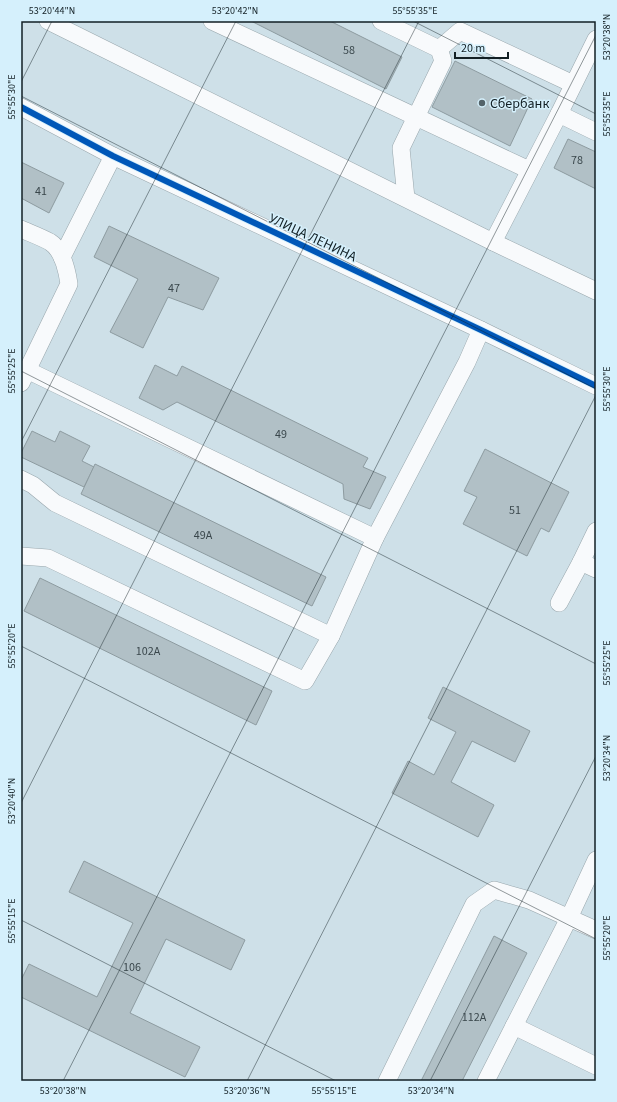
<svg xmlns="http://www.w3.org/2000/svg" width="617" height="1102" font-family="'Source Sans 3',sans-serif">
<style>
.building{fill:#b1c0c6;stroke:#8d9ba0}
.lines{fill:none;stroke-linecap:round;stroke-linejoin:round}
.minor-casing{stroke:#98a6ac;stroke-width:18}
.minor{stroke:#f8fafc;stroke-width:17}
.cycleway-casing{stroke:#d5f0fc;stroke-width:8}
.cycleway{stroke:#0057b8;stroke-width:6}
.ticks{fill:none;stroke:#121f24;stroke-width:1;stroke-opacity:0.45}
.poi-dot{fill:#546369;stroke:#d5f0fc;stroke-width:1.5}
.labels{text-anchor:middle;stroke-width:3;stroke-linejoin:round;paint-order:stroke}
.number-label{font-size:12px;fill:#3a474c}
.poi-label{font-size:14px;fill:#121f24;stroke:#d5f0fc;text-anchor:start}
.street-label{font-size:14px;fill:#121f24;stroke:#d5f0fc}
.neatline{fill:none;stroke:#121f24;stroke-width:1.5}
.ticks-label{font-size:10px;text-anchor:middle;fill:#121f24}
</style>
<rect width="100%" height="100%" fill="#cee0e8"/>
<g class="building">
<path d="M251 21H330L402 57 386 89Z"/>
<path d="M455 61 532 99 510 146 432 107Z"/>
<path d="M568 139 596 152V189L554 168Z"/>
<path d="M21 162 64 183 49 213 21 198Z"/>
<path d="M109 226 219 278 203 310 168 297 143 348 110 332 138 279 94 257Z"/>
<path d="M155 365 177 376 182 366 368 458 363 467 386 477 370 509 344 499 343 484 177 402 163 410 139 398Z"/>
<path d="M32 431 55 442 60 431 90 446 82 461 94 467 84 487 21 457V453Z"/>
<path d="M485 449 569 492 549 532 541 528 527 556 463 524 477 497 464 491Z"/>
<path d="M95 464 326 577 312 606 81 494Z"/>
<path d="M40 578 272 691 256 725 24 611Z"/>
<path d="M443 687 530 731 515 762 472 741 451 782 494 805 478 837 392 793 408 761 434 775 456 732 428 718Z"/>
<path d="M84 861 245 940 231 970 166 939 130 1013 200 1047 185 1077 21 997V980L29 964 97 997 133 923 69 892Z"/>
<path d="M494 936 527 953 462 1081H421Z"/>
</g>
<g class="lines">
<g class="minor-casing">
<g id="minor">
<path d="M48 21 493 242 596 291"/>
<path d="M212 21 529 170"/>
<path d="M381 21 439 49 443 61 401 148 406 198"/>
<path d="M439 49 460 31 573 84"/>
<path d="M21 107 113 156 481 330 596 386"/>
<path d="M559 114 596 39"/>
<path d="M21 229C30 233 41 237 50 242 63 250 67 270 69 284L21 383"/>
<path d="M493 242 559 114 596 132"/>
<path d="M62 257 113 156"/>
<path d="M27 370 375 538"/>
<path d="M21 479 33 485 55 503 331 636"/>
<path d="M596 531 581 562 596 569"/>
<path d="M21 556 48 558 305 681 331 636 375 538 467 362 481 330"/>
<path d="M559 603 581 562"/>
<path d="M514 1026 596 1066"/>
<path d="M387 1081 474 904 494 890 529 900 596 930"/>
<path d="M486 1081 569 918 596 860"/>
</g>
</g>
<use href="#minor" class="minor"/>
<g class="cycleway-casing">
<path id="cycleway" d="M21 107 113 156 481 330 596 386"/>
</g>
<use href="#cycleway" class="cycleway"/>
</g>
<path class="ticks" d="M413 21 596 114M21 82 52 21M21 96 596 389M21 371 596 664M21 442 236 21M21 646 596 939M21 803 419 21M21 920 336 1081M63 1081 596 35M247 1081 596 395M430 1081 596 756"/>
<circle class="poi-dot" cx="482" cy="103" r="4"/>
<g class="labels">
<g class="number-label">
<text x="349" y="54">58</text>
<text x="577" y="164">78</text>
<text x="41" y="195">41</text>
<text x="174" y="292">47</text>
<text x="281" y="438">49</text>
<text x="515" y="514">51</text>
<text x="203" y="539">49А</text>
<text x="148" y="655">102А</text>
<text x="132" y="971">106</text>
<text x="474" y="1021">112А</text>
</g>
<g class="poi-label">
<text x="490" y="108">Сбербанк</text>
</g>
<g class="street-label">
<text transform="translate(313 237) rotate(25)" y="5">УЛИЦА ЛЕНИНА</text>
</g>
</g>
<rect width="617" height="1102" fill="none" stroke="#d5f0fc" stroke-width="44"/>
<path d="M455 52v6h53v-6" fill="none" stroke="#121f24" stroke-width="2"/>
<text x="461" y="52" font-size="12" fill="#121f24" stroke="#d5f0fc" stroke-width="3" paint-order="stroke">20 m</text>
<rect x="22" y="22" width="573" height="1058" class="neatline"/>
<g class="ticks-label">
<text x="52" y="14">53°20'44"N</text>
<text x="235" y="14">53°20'42"N</text>
<text x="415" y="14">55°55'35"E</text>
<text transform="translate(606 37) rotate(-90)" y="4">53°20'38"N</text>
<text transform="translate(11 97) rotate(-90)" y="4">55°55'30"E</text>
<text transform="translate(606 114) rotate(-90)" y="4">55°55'35"E</text>
<text transform="translate(11 371) rotate(-90)" y="4">55°55'25"E</text>
<text transform="translate(606 389) rotate(-90)" y="4">55°55'30"E</text>
<text transform="translate(11 646) rotate(-90)" y="4">55°55'20"E</text>
<text transform="translate(606 663) rotate(-90)" y="4">55°55'25"E</text>
<text transform="translate(606 758) rotate(-90)" y="4">53°20'34"N</text>
<text transform="translate(11 801) rotate(-90)" y="4">53°20'40"N</text>
<text transform="translate(11 921) rotate(-90)" y="4">55°55'15"E</text>
<text transform="translate(606 938) rotate(-90)" y="4">55°55'20"E</text>
<text x="63" y="1094">53°20'38"N</text>
<text x="247" y="1094">53°20'36"N</text>
<text x="334" y="1094">55°55'15"E</text>
<text x="431" y="1094">53°20'34"N</text>
</g>
</svg>
